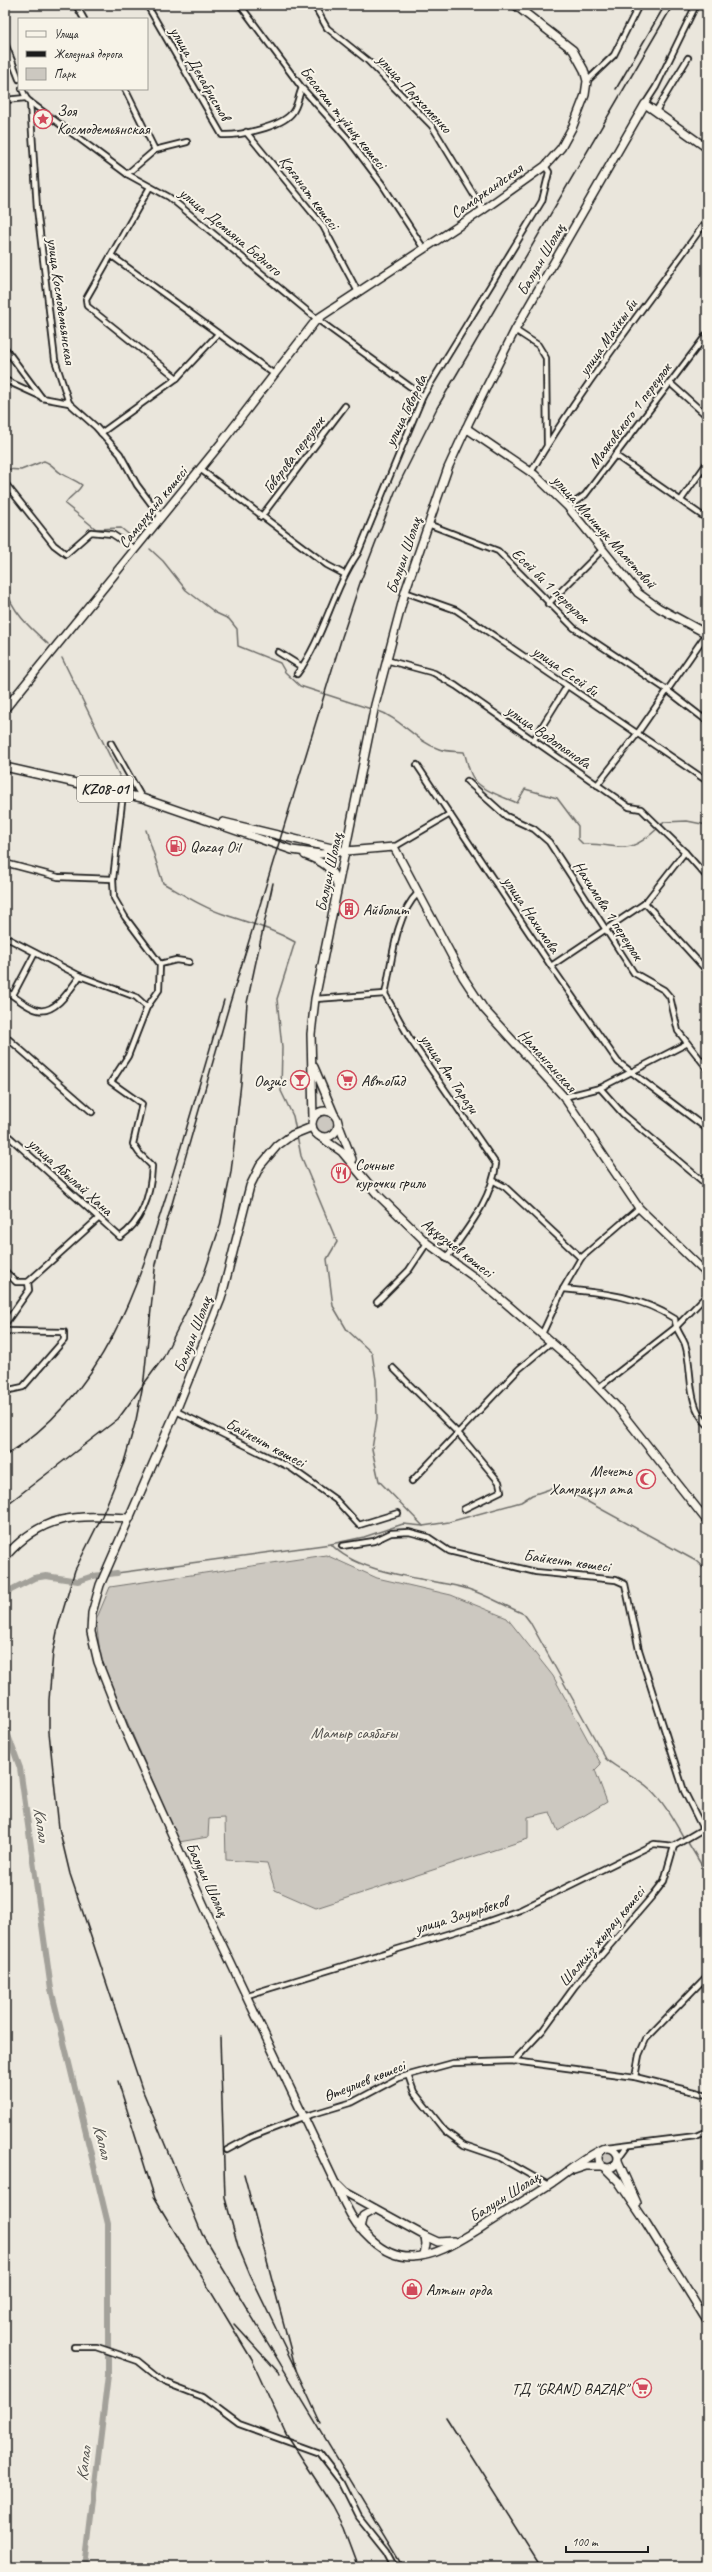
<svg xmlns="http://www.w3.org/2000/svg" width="712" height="2572" font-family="Caveat,sans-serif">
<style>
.green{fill:#ccc8c0;stroke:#74726e}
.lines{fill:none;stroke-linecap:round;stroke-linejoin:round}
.stream{stroke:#6d6c68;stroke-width:1.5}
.canal{stroke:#a3a19a;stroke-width:6}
.street-casing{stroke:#1c1c1c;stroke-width:8}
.secondary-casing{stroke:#1c1c1c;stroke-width:10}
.primary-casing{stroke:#1c1c1c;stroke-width:10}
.street{stroke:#f7f3e8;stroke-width:4.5}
.secondary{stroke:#f7f3e8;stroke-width:7}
.primary{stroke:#f7f3e8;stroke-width:7}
.rail{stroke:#1c1c1c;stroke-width:1.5}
.labels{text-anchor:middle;stroke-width:4;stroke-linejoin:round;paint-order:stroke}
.shield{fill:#f7f3e8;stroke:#5e5c59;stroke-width:1}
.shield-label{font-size:15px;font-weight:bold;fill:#1c1c1c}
.street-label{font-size:16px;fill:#1c1c1c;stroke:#f7f3e8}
.poi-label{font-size:16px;fill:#1c1c1c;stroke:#f7f3e8;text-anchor:start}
.park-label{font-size:16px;fill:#51504d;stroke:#f7f3e8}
.water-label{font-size:17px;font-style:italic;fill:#52514e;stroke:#f7f3e8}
</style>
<rect width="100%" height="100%" fill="#eae6dc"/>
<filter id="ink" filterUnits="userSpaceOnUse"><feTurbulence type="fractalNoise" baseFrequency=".025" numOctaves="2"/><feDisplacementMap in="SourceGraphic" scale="8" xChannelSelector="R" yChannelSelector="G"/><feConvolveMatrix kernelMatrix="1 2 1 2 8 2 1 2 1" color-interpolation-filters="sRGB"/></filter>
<g filter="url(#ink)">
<g class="green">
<circle cx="325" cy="1124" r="9"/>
<path d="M326 1555 377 1578 451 1595 507 1618 553 1676 601 1764 595 1770 607 1802 558 1831 550 1812 528 1817V1839L316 1908 275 1890 267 1863 226 1860 225 1818 209 1819 208 1837 179 1842 101 1661 96 1620 110 1587Z"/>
<circle cx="608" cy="2158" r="5.5"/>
</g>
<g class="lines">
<g class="stream">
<path d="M5 469 21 470 44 461C53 464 55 470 62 474 69 478 75 480 82 485 77 494 70 495 65 504L96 529 121 528 132 537"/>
<path d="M150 549 163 561 186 590 216 613 229 619 237 629 238 646 280 663 285 672 300 686 371 709"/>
<path d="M5 587C13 613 28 626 48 644"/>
<path d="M62 658 123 783"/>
<path d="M376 710C401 718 415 741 439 749 447 752 456 751 464 752 467 760 468 769 472 776 479 790 504 797 517 803L525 789 557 798 578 826V839L583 844C621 843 625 859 658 828"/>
<path d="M661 826 664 822 687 821 707 825"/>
<path d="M146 830 163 883C184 895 204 908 226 915 252 924 270 928 295 942L277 999 282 1047 281 1091 293 1116 296 1131"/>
<path d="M297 1135 301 1156 337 1242 327 1259 333 1306 347 1330 372 1353 376 1380 377 1418 372 1449 379 1481 423 1526"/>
<path d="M331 1544C358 1575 430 1578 468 1589 487 1595 505 1606 524 1614L530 1622 606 1759C620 1771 636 1776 650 1789 664 1802 674 1821 684 1838"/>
<path d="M117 1573 331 1544 364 1537 403 1524 423 1526 449 1522 521 1502 532 1495 550 1489 568 1491 696 1561 707 1571"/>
<path d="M687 1841 707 1874"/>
</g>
<g class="canal">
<path d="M5 1593 34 1578 46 1576 78 1581 93 1576 117 1573"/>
<path d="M5 1727 20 1768 51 1989 108 2224V2375L85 2567"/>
</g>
<g class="street-casing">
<g id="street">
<path d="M76 5 84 19"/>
<path d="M147 5 222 135C239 136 281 127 292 113 298 106 298 96 302 88"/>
<path d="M240 5 302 88 348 139 382 184 424 249"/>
<path d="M314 5 327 28 367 60 432 126 483 210"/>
<path d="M631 5 636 10"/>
<path d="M5 43 19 79"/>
<path d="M587 81 614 55 639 5"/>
<path d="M22 89 26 98 30 102 127 174 169 197 317 319 423 396"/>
<path d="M125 89 155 150"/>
<path d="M5 100 26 98"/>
<path d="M30 102 37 208 55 360 69 403 96 427 120 454 137 485 161 517"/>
<path d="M645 104 656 87 696 5"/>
<path d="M656 111 688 58"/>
<path d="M246 132 323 226 358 292"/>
<path d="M127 174 155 150 187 142"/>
<path d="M150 187 86 299 87 306 177 378"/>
<path d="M112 256 274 374"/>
<path d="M515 330 538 345 546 358 547 445"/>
<path d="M5 348 42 398 69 403"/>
<path d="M5 380 40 396"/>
<path d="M670 383 707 416"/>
<path d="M101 433 177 378 218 334"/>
<path d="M615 455 707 519"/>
<path d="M200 469 327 565 344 574"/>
<path d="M531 472C583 384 648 303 707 220"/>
<path d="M5 483 54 545 66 554 91 532 112 534 135 549"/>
<path d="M681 500 707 463"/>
<path d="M568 507 585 495 707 334"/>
<path d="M261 517 345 406"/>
<path d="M428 524 498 551 574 628 667 690 707 721"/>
<path d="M405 592 456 610 707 781"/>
<path d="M548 604 603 549"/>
<path d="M278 652 302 667"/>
<path d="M386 660 434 673 456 686 629 807 641 809 685 852 707 877"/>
<path d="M297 674C324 638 332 591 358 553L423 396 542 201 549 172 545 166"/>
<path d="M533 741 567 686"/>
<path d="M111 743 142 798"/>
<path d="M417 765 551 966 618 1062 707 1129"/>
<path d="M467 781 506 816 534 829 549 842 634 973 664 990 670 997 678 1031 707 1068"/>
<path d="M597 785 637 734 707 633"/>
<path d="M394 847 450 814"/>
<path d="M5 863 58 877 113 879"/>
<path d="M418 893C395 915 392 963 385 994L410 1039 496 1164C492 1200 466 1230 446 1259"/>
<path d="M645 903 707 971"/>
<path d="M5 937 80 976 136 997 147 1007"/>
<path d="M160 964 176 960 189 962"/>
<path d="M551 966 645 903 685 852"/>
<path d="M5 991C15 996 27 1008 38 1010 56 1014 71 988 80 976"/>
<path d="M13 995 35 953"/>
<path d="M315 999 385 994"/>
<path d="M5 1036 92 1112"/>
<path d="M600 1088 623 1114 707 1185"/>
<path d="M564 1097 600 1088 686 1044"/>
<path d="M5 1133 120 1237C143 1221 151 1193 152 1166L139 1153 133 1144 142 1104 111 1082 128 1056 147 1007 159 990 160 964 125 917 114 898 113 879 123 794"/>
<path d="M494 1181 505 1187 581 1258"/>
<path d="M5 1271 16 1282H28"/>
<path d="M563 1289C604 1293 640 1296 675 1319 675 1330 681 1334 685 1344 693 1368 686 1405 707 1424"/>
<path d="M377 1302 409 1270 427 1243"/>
<path d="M5 1324 29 1290 28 1282 99 1218"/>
<path d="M5 1331 64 1332V1340L23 1387 5 1391"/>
<path d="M542 1334 563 1289 581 1258 639 1208"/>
<path d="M393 1368 458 1433 499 1482 501 1491 464 1509"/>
<path d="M598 1388 675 1328 707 1295"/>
<path d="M176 1411 291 1468 336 1500 359 1525 398 1513"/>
<path d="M412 1481 519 1369 551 1342"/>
<path d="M342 1546 374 1541 391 1533 409 1532 428 1537 449 1551 536 1572 616 1580 625 1584 639 1650 684 1791 707 1837"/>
<path d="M248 1995 483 1923 520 1910 654 1844 674 1846"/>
<path d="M514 2061 543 2030 575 1986 654 1894 664 1881 674 1846 703 1829"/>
<path d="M408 2075 414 2092 445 2131 464 2145 499 2157 548 2185"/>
<path d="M635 2077 639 2055 646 2039 707 1976"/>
<path d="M607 2147 696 2136 707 2131"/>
<path d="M227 2150 251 2137 303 2117 353 2102 398 2078 453 2063 514 2061 635 2077 707 2095"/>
<path d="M619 2157 627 2146"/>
<path d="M74 2347H97L138 2361 164 2382 203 2397 239 2424 319 2453 342 2483 359 2517 387 2552 395 2567"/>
</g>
</g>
<g class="secondary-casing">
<g id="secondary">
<path d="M466 428 535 475 568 507 638 593 659 608 707 634"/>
<path d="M5 709 222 442 317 319 483 210 545 166 561 148 573 126 585 95 587 81 584 70 573 50 515 5"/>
<path d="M346 851 394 847 463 977 484 1009 564 1097 639 1208 707 1274"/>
<path d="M338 1123 352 1159"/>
<path d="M319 1136 342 1152 377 1194 427 1243 481 1282 574 1362 617 1407 707 1521"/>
<path d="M5 1557C43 1513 76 1515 130 1518"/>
</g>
</g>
<g class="primary-casing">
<g id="primary">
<path d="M5 767 142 798 292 850 321 854 346 851"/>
<path d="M223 822 340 850"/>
<path d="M305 855C321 861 334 867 337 886"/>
<path d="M314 1067 334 1114"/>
<circle cx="325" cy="1124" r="13"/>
<path d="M313 1119 311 1034 315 999 375 705 405 592 448 468 469 422 515 330 645 104 707 148"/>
<path d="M312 1127 292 1135 277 1146 260 1166 250 1186 221 1299 176 1411 100 1585 92 1613 91 1632 98 1662 124 1728 210 1919 345 2204C357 2229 381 2258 412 2257 437 2256 459 2241 479 2229 503 2213 529 2198 553 2182 570 2170 585 2157 603 2149"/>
<circle cx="608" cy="2158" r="10"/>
<path d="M618 2161 637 2203"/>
<path d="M605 2168 618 2181 645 2221 707 2321"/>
<path d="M574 2170 586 2166H601"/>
<path d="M338 2185 345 2192 425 2236 438 2242 453 2241"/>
<path d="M360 2229 363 2216 375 2209"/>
<path d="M424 2255 426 2244 425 2236"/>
</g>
</g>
<use href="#street" class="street"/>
<use href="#secondary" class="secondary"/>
<use href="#primary" class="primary"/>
<g class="rail">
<path d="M616 89 665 5"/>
<path d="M5 1456C106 1392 138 1287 171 1180 189 1120 207 1060 224 1000"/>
<path d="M5 1506 118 1419 163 1358 202 1280 220 1226 231 1172 241 1083 247 1003 273 883"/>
<path d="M220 2037 225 2198 238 2246 250 2275 296 2370 244 2174"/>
<path d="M118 2081 155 2199 252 2360 286 2434 333 2506 344 2527 359 2567"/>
<path d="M234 2324 280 2374"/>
<path d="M296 2370 321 2424"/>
<path d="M446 2417 541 2567"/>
<path d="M403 2567 202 2234 142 2089 70 1874 59 1828 49 1732V1700L53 1652 58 1627 75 1570 102 1516 124 1462 136 1420 144 1379 155 1269 161 1242 229 1006 342 637 360 583 395 492 437 408 673 5"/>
</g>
</g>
</g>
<defs>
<g id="sight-ring" transform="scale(1)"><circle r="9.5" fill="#f7f3e8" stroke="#d1495b" stroke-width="1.5"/><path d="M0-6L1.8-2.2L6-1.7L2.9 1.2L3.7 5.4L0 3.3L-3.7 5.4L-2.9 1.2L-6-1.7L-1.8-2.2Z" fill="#d1495b"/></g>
<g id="fuel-ring" transform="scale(1)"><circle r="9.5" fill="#f7f3e8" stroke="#d1495b" stroke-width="1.5"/><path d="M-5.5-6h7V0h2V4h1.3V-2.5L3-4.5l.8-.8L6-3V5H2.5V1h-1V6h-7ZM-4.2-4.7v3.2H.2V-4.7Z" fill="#d1495b"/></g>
<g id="building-ring" transform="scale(1)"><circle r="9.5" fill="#f7f3e8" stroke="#d1495b" stroke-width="1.5"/><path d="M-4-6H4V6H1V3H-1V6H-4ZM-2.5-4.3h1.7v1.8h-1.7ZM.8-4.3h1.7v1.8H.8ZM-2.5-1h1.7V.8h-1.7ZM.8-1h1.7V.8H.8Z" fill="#d1495b"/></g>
<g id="bar-ring" transform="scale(1)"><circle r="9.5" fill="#f7f3e8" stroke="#d1495b" stroke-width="1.5"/><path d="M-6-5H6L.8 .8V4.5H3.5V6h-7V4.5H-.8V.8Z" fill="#d1495b"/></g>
<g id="supermarket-ring" transform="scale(1)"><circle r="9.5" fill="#f7f3e8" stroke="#d1495b" stroke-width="1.5"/><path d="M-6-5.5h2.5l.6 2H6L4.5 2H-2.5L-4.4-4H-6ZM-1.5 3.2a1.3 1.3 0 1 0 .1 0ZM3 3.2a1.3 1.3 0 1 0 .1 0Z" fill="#d1495b"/></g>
<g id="restaurant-ring" transform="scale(1)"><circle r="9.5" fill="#f7f3e8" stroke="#d1495b" stroke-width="1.5"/><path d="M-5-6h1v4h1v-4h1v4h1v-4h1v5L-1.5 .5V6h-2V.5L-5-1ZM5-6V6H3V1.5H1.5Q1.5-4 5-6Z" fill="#d1495b"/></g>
<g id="mosque-ring" transform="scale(1)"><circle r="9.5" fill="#f7f3e8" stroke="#d1495b" stroke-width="1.5"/><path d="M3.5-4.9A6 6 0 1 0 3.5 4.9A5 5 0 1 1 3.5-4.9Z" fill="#d1495b"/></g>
<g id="shop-ring" transform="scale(1)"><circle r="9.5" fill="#f7f3e8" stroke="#d1495b" stroke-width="1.5"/><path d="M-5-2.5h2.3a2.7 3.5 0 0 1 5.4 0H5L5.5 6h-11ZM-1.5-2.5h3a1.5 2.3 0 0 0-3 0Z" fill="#d1495b"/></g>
</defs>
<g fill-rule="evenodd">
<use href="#sight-ring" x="43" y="119"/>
<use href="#fuel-ring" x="176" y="846"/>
<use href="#building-ring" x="349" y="909"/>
<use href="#bar-ring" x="300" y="1080"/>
<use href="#supermarket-ring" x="347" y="1080"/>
<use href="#restaurant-ring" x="341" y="1173"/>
<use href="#mosque-ring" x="646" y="1479"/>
<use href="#shop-ring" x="412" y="2289"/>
<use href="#supermarket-ring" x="642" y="2388"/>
</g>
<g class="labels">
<rect class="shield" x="77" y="776" width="56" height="26" rx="3"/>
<g class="shield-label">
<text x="105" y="794">KZ08-01</text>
</g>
<g class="street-label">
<text transform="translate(201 73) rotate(60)" y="6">улица Декабристов</text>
<text transform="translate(415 93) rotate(47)" y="6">улица Пархоменко</text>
<text transform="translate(344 117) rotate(51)" y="6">Бесағаш тұйық көшесі</text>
<text transform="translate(486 190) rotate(-35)" y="6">Самаркандская</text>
<text transform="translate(310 192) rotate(53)" y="6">Қағанат көшесі</text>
<text transform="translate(231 231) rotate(40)" y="6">улица Демьяна Бедного</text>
<text transform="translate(540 259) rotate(-60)" y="6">Балуан Шолақ</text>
<text transform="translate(62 301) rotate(82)" y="6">улица Космодемьянская</text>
<text transform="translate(607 337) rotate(-55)" y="6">улица Майкы би</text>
<text transform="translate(405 410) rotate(-64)" y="6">улица Говорова</text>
<text transform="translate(629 415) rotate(-53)" y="6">Маяковского 1 переулок</text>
<text transform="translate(293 454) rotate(-53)" y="6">Говорова переулок</text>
<text transform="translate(152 507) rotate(-51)" y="6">Самарқанд көшесі</text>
<text transform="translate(605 531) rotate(48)" y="6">улица Маншук Маметовой</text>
<text transform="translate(403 555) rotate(-71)" y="6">Балуан Шолақ</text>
<text transform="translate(551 585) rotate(44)" y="6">Есей би 1 переулок</text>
<text transform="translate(566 670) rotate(35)" y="6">улица Есей би</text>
<text transform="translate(549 736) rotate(35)" y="6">улица Водопьянова</text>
<text transform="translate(328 872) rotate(-78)" y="6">Балуан Шолақ</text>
<text transform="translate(609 910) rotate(57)" y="6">Нахимова 1 переулок</text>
<text transform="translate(532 914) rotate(56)" y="6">улица Нахимова</text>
<text transform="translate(548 1060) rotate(48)" y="6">Наманганская</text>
<text transform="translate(450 1073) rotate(56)" y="6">улица Ат Тарази</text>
<text transform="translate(71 1176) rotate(42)" y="6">улица Абылай Хана</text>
<text transform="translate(458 1247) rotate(38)" y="6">Аққозиев көшесі</text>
<text transform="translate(192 1334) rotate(-69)" y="6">Балуан Шолақ</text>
<text transform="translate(266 1442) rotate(28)" y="6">Байкент көшесі</text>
<text transform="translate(567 1560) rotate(8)" y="6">Байкент көшесі</text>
<text transform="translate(208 1879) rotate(65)" y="6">Балуан Шолақ</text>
<text transform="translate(461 1914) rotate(-17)" y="6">улица Зауырбеков</text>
<text transform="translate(601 1936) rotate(-50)" y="6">Шалкиіз жырау көшесі</text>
<text transform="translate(364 2080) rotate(-22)" y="6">Өтеулиев көшесі</text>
<text transform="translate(504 2196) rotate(-32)" y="6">Балуан Шолақ</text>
</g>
<g class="poi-label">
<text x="57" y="116">Зоя<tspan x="57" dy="18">Космодемьянская</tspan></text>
<text x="190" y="852">Qazaq Oil</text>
<text x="363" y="915">Айболит</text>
<text x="286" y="1086" text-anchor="end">Оазис</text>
<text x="361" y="1086">АвтоГид</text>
<text x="355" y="1170">Сочные<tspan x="355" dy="18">курочки гриль</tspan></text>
<text x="632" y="1476" text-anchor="end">Мечеть<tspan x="632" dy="18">Хамрақұл ата</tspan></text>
<text x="426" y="2295">Алтын орда</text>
<text x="628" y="2394" text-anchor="end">ТД "GRAND BAZAR"</text>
</g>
<g class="park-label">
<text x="354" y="1738">Мамыр саябағы</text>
</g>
<g class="water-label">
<text transform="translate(42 1824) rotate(82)" y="6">Капал</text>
<text transform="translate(103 2141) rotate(76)" y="6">Капал</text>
<text transform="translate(83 2464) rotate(-83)" y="6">Капал</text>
</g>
</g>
<rect width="712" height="2572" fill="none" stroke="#f7f3e8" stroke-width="20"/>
<rect x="10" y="10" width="692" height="2552" fill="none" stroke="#1c1c1c" stroke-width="1.5" filter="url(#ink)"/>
<rect x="18" y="18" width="130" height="72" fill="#f7f3e8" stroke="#9f9d96"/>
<rect x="26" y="31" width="20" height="6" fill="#f7f3e8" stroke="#9f9d96"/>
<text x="54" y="38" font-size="12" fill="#1c1c1c">Улица</text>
<rect x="26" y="51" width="20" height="6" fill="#1c1c1c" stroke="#9f9d96"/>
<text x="54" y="58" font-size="12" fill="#1c1c1c">Железная дорога</text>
<rect x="26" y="68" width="20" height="12" fill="#ccc8c0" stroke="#9f9d96"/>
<text x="54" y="78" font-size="12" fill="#1c1c1c">Парк</text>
<path d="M566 2546v6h82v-6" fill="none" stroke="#1c1c1c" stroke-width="2"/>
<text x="572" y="2546" font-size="12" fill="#1c1c1c" stroke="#f7f3e8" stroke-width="3" paint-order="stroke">100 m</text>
</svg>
